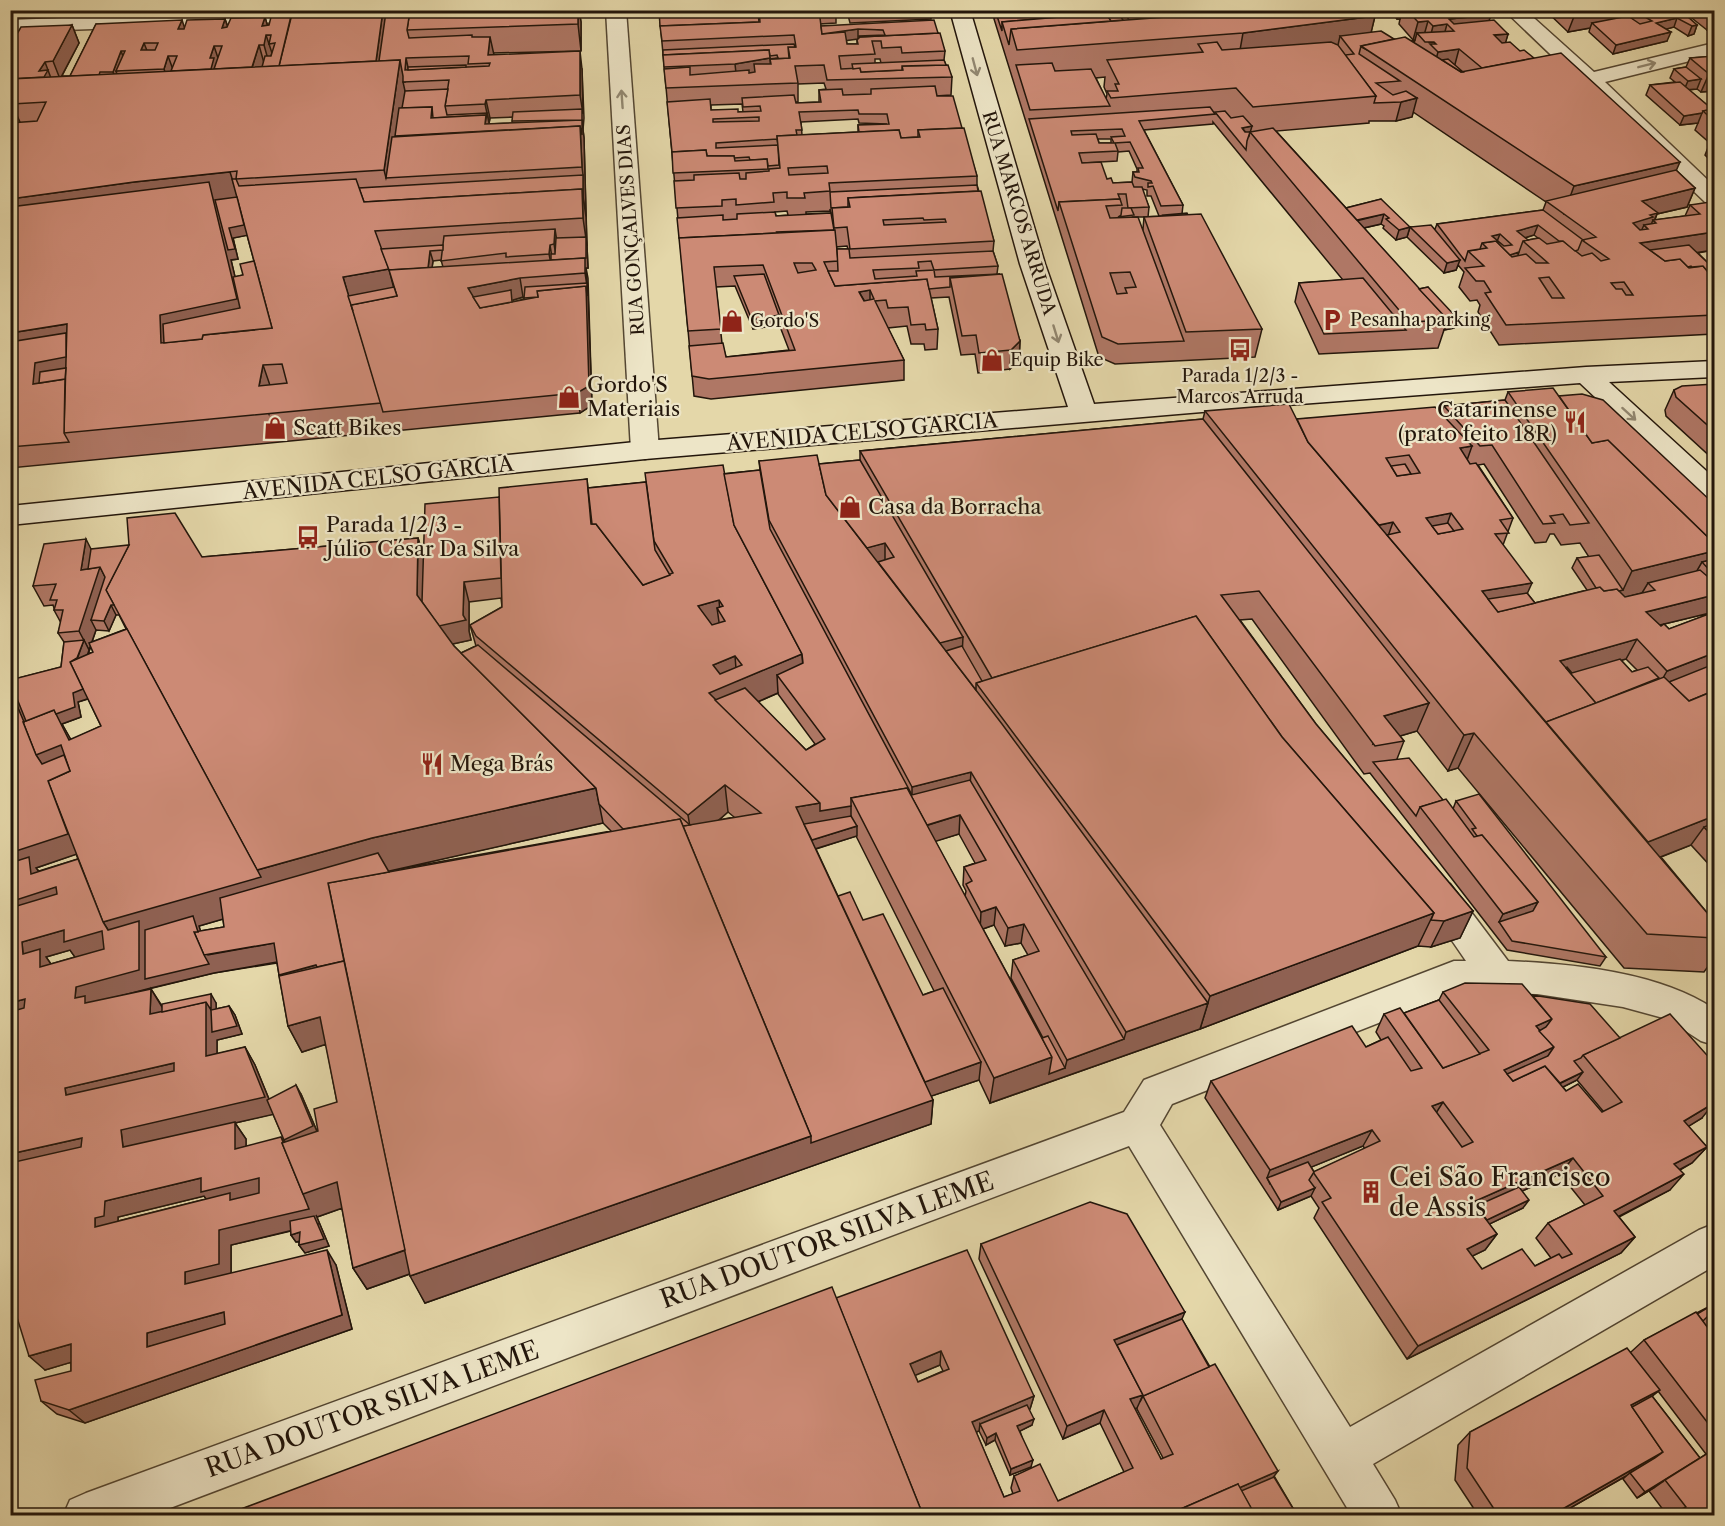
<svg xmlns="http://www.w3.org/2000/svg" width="1725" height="1526" font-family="'Libre Caslon Text',serif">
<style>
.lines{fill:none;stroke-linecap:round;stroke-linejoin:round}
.street-casing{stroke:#534632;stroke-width:3}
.secondary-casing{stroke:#23160b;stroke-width:3}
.street{fill:#ede5c7;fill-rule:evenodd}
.secondary{fill:#ede5c7;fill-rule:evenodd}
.wall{fill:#af7765;stroke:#23160b;stroke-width:1.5;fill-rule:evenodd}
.shaded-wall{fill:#8f6152;stroke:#23160b;stroke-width:1.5}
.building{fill:#cc8a75;stroke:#23160b;stroke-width:1.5;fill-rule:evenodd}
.oneway{stroke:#928872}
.labels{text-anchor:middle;stroke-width:4.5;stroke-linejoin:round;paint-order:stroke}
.far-street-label{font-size:18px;fill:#23160b;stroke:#ede5c7}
.far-poi-label{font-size:18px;fill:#23160b;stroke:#ede5c7;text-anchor:start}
.poi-label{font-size:21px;fill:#23160b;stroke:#ede5c7;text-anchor:start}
.street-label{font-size:21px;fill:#23160b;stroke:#ede5c7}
.near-poi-label{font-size:26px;fill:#23160b;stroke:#ede5c7;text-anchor:start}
.near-street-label{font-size:26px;fill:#23160b;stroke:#ede5c7}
</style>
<rect width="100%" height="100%" fill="#e4d7a9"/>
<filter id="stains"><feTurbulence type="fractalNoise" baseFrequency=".00333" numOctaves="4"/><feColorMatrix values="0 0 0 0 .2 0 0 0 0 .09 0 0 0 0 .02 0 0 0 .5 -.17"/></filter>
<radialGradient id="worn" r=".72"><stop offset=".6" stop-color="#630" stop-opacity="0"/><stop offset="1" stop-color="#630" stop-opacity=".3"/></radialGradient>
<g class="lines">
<g class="street-casing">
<g id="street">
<path d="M271 10H344L347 14 344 18 337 20 10 32V20Z"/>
<path d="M606 10H626L659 450 655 456 645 459 635 456 631 450Z"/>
<path d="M1504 10H1525L1594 72 1714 43V55L1605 82 1714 186V205L1706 203Z"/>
<path d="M1438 880 1450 884 1508 961C1573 964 1659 972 1714 1009V1045L1701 1041 1667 1019 1623 1007 1537 994 1455 993 1172 1104 1160 1125 1350 1427 1699 1230 1714 1224V1266L1373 1464 1395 1500 1402 1516H1352L1129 1146 149 1516H63L70 1500 86 1493 1124 1112 1144 1080 1441 966 1454 961H1466L1420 894 1426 884Z"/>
</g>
</g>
<g class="secondary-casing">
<path id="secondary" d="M950 10H970L1045 264 1094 404 1586 367 1714 361V377L1609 382 1714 478V502L1704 500 1580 383 1261 407 645 459 10 525V506L645 441 1068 407 1020 264Z"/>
</g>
<use href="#street" class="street"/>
<use href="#secondary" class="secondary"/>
</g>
<g class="wall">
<path d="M15 10H49L15 12Z"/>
<path d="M410 10H579L581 22V51L493 53 494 55 582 69 584 118 583 130 584 138 587 246 588 268H586L588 278 592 405 580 413 10 468V37L16 36 72 25 79 43 62 76H70L96 24 184 28 225 19 228 27 265 17 267 25 386 12ZM513 117 512 123 489 124 490 118ZM247 235 254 261 243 275 235 277 231 260 238 259 233 238ZM441 260 443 267 432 268 433 261ZM524 297V299L513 302V300Z"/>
<path d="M659 10H931V19L850 23 848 15 836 16V23L820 24 821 26 938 33 945 51 944 60 946 65 952 77 951 95 937 96 962 128 977 176V185L994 241 993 251 998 266 997 274 1020 341 1019 361 1010 369 978 373 975 354 961 355 949 297 931 298 938 329 937 349 925 350 924 344H911L907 326 888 328 904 360V380L711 399 694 396ZM852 39H857V44H847L846 40ZM875 59H880L881 63H875ZM824 83 826 89 819 90V102L796 103V102H798V84ZM742 104 743 112 711 110V105ZM858 119 859 123 887 124 858 125V132L802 135 801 122ZM830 209 831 213 806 214V212L830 211ZM787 211 788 215 776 216 775 212ZM847 246 848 249H837L836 247ZM735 286 753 329 779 325V324L789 350 726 357 722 343 716 287Z"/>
<path d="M995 10H1369L1375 16 1371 32 1393 39 1413 41 1414 43 1415 40H1413L1399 24 1400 19H1397L1389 10H1485L1491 15 1489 20 1508 34 1505 43 1676 170 1695 188 1687 207 1657 214 1655 220 1685 216 1690 205 1714 206V250L1698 253 1709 264 1714 263V334L1499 345 1478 312 1480 305 1477 300 1470 301 1459 287 1464 272 1458 265 1456 270 1444 273 1407 237 1410 227 1435 229 1437 224 1543 210 1546 202 1413 112 1412 117 1396 121H1369V123L1276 131 1346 208 1381 199 1407 237 1396 240 1383 228 1384 226 1381 224 1364 228 1419 289 1428 287 1454 328 1444 330 1438 348 1319 354 1295 302 1299 283 1343 280 1213 122V124L1144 130 1183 205 1182 214 1262 329 1255 357 1115 364 1099 357 994 19ZM1105 77 1104 87 1107 94 1106 99 1096 78ZM1098 139H1111V143H1099ZM1129 151 1137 169V172H1133L1132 182 1113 183 1082 163 1117 161 1118 152ZM1142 189 1147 190V196H1151L1159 216H1163L1144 217 1143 229 1133 217H1148L1149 207ZM1534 235 1538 238 1528 240 1525 238Z"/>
<path d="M1545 10H1684L1682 12 1697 25 1694 34 1688 36 1674 27 1666 29 1667 41 1613 54 1589 32 1590 28 1568 32Z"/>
<path d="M1690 10H1714V29L1707 30 1688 15Z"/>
<path d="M1714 56V91L1701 92 1697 89 1689 90 1712 109H1714V164L1705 155 1709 145H1712L1695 130 1698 123 1680 125 1646 95 1650 85 1675 82 1670 78 1674 69 1686 67 1690 58Z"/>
<path d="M1714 384V460L1666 416 1665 410 1674 390Z"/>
<path d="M1508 392 1559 396 1714 504V612L1664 624 1669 629 1714 612V870L1691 845 1661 857 1714 921V958L1704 972 1624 968 1458 768 1448 771 1417 731 1400 736 1404 741 1397 759 1453 809 1456 801 1606 957 1600 966 1507 950 1370 773 1364 774 1252 619 1240 620 1316 724 1473 911 1460 938 1431 947 1418 946 1200 1029 990 1103 979 1080 931 1096 933 1100 931 1124 425 1303 410 1274 367 1289 353 1268 342 1208 317 1217 316 1215 329 1246 305 1253 299 1245V1242H296L291 1235V1231L231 1245V1273L336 1265 352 1329 85 1423 57 1414 41 1401 71 1371V1362L45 1370 10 1295V678L11 680 61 667 64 642 58 633 61 623 54 610V608L53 605 44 606 33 586 91 549 202 557 418 538 423 556 499 497 587 479 588 488 760 470 759 461 819 464 860 460V451L1203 419 1205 411 1297 419 1441 413 1444 406 1505 400ZM1484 464 1535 543 1546 542 1550 534H1554L1561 545 1580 543 1589 557 1577 558 1572 568 1587 590 1535 603 1527 593 1503 545 1513 518 1478 465ZM501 598 502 607 470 625 476 646 461 653 452 644 471 640 469 631V602ZM116 615H119L126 629 92 642 96 630 109 631ZM91 647 93 652 88 654ZM1626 659 1637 670 1632 672 1621 660ZM778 693V694L815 744 806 750 758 702ZM88 699 101 726 71 740 62 724 81 717 78 702ZM728 812 734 817 719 820ZM603 823 611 831 388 871ZM959 834 975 863 964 867 963 885 966 891 965 896 935 841ZM856 836 934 991 923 995 863 920 838 896 816 849ZM76 854 78 859 39 871 36 868ZM223 919 224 927 200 931 199 926ZM994 925 1005 946 1021 943 1028 955 1013 960 1011 978 1043 1038H1042L983 929ZM70 950 75 957 51 964 46 957ZM277 963 288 1026 302 1052 326 1044 337 1102 318 1131H317L301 1094 269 1099 255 1065 245 1047 217 1054V1040L242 1034 235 1015 229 1006 216 1009V1003L162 1006 151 989 128 994 214 973ZM273 1114 285 1142 246 1146V1139L235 1123ZM204 1196 206 1199 118 1221V1217Z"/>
<path d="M1443 992 1532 995 1620 1038 1702 1118 1688 1126 1707 1147 1692 1163 1680 1170 1670 1190 1619 1217 1635 1237 1621 1253 1407 1359 1314 1218 1319 1208 1311 1196 1278 1210 1205 1098 1211 1081 1366 1047 1381 1040 1376 1032 1384 1014 1404 1013 1439 1000ZM1577 1080 1603 1111 1602 1112 1566 1091 1563 1087ZM1363 1146 1365 1149 1314 1172 1311 1167ZM1560 1174 1585 1205 1548 1223 1536 1238 1551 1258 1535 1266 1482 1269 1472 1256 1485 1250 1497 1234 1489 1224 1523 1208 1522 1191Z"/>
<path d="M981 1244 1182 1319 1297 1515H225L836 1298 1034 1396 1030 1409H1029L1032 1425 1020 1431 1031 1467 1010 1475 995 1440 986 1445 979 1431 976 1432 1004 1497 1013 1494 1011 1488 1014 1476 1058 1501 1124 1472 1100 1423 1063 1439 979 1259ZM940 1365 943 1371 918 1382 915 1375ZM1137 1408V1409L1163 1458 1161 1459 1135 1409Z"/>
<path d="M1714 1304V1457L1712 1458 1714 1515H1667L1649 1491 1655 1487 1637 1498 1623 1479 1626 1476 1558 1515H1478L1455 1480 1458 1445 1470 1432 1631 1352 1644 1340ZM1658 1391 1706 1454 1700 1458 1652 1396Z"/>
</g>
<g class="shaded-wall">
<path d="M383 10H386L390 30 384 77 375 69Z"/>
<path d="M578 10H579L581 22V51L578 24Z"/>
<path d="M1059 10H1144L1124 12 1123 15 1058 22Z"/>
<path d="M1399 10H1402L1400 19H1397Z"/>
<path d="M1592 10H1664L1635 11 1632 20 1592 23 1590 28 1568 32 1575 14Z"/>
<path d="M1714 12V29L1707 30Z"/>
<path d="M1491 15 1485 33 1454 31 1449 19Z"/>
<path d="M1375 16 1367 50 1340 36 1336 54 1237 67 1243 33Z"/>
<path d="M265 17 270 35H266L272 53 269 63 264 45 262 26Z"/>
<path d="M1677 18 1674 27 1653 33 1656 23Z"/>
<path d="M225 19 231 37 222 28Z"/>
<path d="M182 20 188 38 178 29Z"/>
<path d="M1428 21 1423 39 1417 33 1415 40H1413L1418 22Z"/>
<path d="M1447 24 1442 43 1429 42 1433 26Z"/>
<path d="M72 25 79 43 60 79 53 61Z"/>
<path d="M1697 25 1694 34 1688 36 1692 26Z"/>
<path d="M858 29V39L821 44V34Z"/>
<path d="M1671 32 1667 41 1613 54 1616 45Z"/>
<path d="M1508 34 1503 52 1494 35Z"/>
<path d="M490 37 494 55H488Z"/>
<path d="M144 43 151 61 141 50Z"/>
<path d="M259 45 264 63 259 83 249 78Z"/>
<path d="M214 46 220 64 213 85 210 58Z"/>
<path d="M1459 49 1454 68 1433 71 1438 52Z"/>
<path d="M121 51 128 69 116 71 121 86 120 90 113 72Z"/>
<path d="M580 51 582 69 583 114 580 95Z"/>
<path d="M168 56 175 75 170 87 164 69Z"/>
<path d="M406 58 410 77 405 70Z"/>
<path d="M770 58 771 76 737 82 735 64Z"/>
<path d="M400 60 405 82H403L407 100 386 178 384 170Z"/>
<path d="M45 62 55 89 39 71Z"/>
<path d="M1714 73V91L1701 92 1709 74Z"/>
<path d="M1701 79 1697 89 1684 90 1688 81Z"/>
<path d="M1417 98 1412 117 1396 121 1401 102Z"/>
<path d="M486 100 490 118 489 123 485 104Z"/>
<path d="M12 104 27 138 10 141V108Z"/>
<path d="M487 113 489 123 488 126 485 124Z"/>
<path d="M1702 113 1698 123 1680 125 1684 116Z"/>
<path d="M582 120 584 138 586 217 583 198V175L582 167 580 126Z"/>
<path d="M1252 126 1250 133V132L1249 136 1242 128Z"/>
<path d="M1680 162 1668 189 1564 214 1574 186Z"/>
<path d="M230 172 241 207 249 235 233 238 238 259 231 260 247 327 171 351 10 236V199L134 182Z"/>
<path d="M1695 188 1687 207 1657 214 1654 221 1653 220 1648 232V229L1644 225 1638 238 1625 242 1642 201Z"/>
<path d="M582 189 586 217 587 246 583 218Z"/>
<path d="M1384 214 1381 224 1337 234 1340 225Z"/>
<path d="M1538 225 1534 235 1514 241 1517 231Z"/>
<path d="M1410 227 1407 237 1396 240 1399 230Z"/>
<path d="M555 229 558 248 586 237 587 246 588 268H586L588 293 585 273 553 274 549 254 550 245 553 263 557 262 554 244Z"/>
<path d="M1714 232V250L1646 260 1640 243Z"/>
<path d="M1500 234 1496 244 1492 236Z"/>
<path d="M430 251 433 261 429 288 427 278Z"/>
<path d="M1519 252 1516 261 1500 258Z"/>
<path d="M1460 260 1456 270 1444 273 1447 263Z"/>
<path d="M389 269 396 297 351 305 343 277Z"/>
<path d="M520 278 523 297 513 300 515 319 475 307 468 288Z"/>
<path d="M587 283 588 293 592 405 580 413 577 393 586 286Z"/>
<path d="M870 290V310L859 292Z"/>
<path d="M779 315V325L753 329 752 320Z"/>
<path d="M1457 318 1454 328 1444 330 1448 320Z"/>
<path d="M67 324 79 352 43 404 10 364V333Z"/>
<path d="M1020 341 1019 361 1010 369 1011 350Z"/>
<path d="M263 365 273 394 269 414 259 386Z"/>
<path d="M1472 446 1465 466 1460 448Z"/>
<path d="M1451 513 1444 533 1428 536 1426 518Z"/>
<path d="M1393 522 1386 542 1363 529Z"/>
<path d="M418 538 429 574 428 620 417 595Z"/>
<path d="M86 539 110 587 91 620 96 630 89 650 79 631 81 570Z"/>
<path d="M885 543V562L873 566 861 549Z"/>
<path d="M1714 551V561L1702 562 1691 581 1648 583 1642 593 1596 605 1601 595 1623 590 1632 571Z"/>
<path d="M464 582 469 602V631L471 640 439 647 433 628 463 615Z"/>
<path d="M1532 583 1523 603 1484 609 1482 591Z"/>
<path d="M1714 595V612L1635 631 1646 612Z"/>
<path d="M719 600 720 612 717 608 720 629 701 635 698 606Z"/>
<path d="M111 605 116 615 109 631 104 621Z"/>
<path d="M963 637 962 656 939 662 933 644Z"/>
<path d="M1637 639 1626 659 1562 677 1560 661Z"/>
<path d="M84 640 89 650 81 675 90 698 78 702 81 717 62 724 70 738 86 768 61 745 77 773 83 852 36 868 42 876 56 887 68 906 10 910V853L54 783 36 755 10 688 73 693 75 665Z"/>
<path d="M1714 653V669L1659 685 1667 671Z"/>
<path d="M802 654 804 682 777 675 778 693 724 716 709 693 713 665 735 656 737 681Z"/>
<path d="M1429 703 1417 731 1373 744 1384 716Z"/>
<path d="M1474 733 1458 768 1448 771 1464 735Z"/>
<path d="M971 772 969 799 912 807V787Z"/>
<path d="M725 785 728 812 699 837 691 833 688 815Z"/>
<path d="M596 788 603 823 385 872 199 926 208 955 274 943 283 961 214 973 151 988 90 1004 97 1013 75 998 76 987 120 948 103 922 257 870 372 838Z"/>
<path d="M820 803 851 806V825H797L796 807Z"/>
<path d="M960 815 959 834 921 846 922 827Z"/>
<path d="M1714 816V836L1704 827 1691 845 1622 872 1639 845Z"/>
<path d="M857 826V836L805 852V842Z"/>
<path d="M398 887 405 905 343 916 418 1271 367 1289 353 1268 406 1250 351 988 327 994 322 984 289 993 279 975 316 965 321 975 347 969 345 960 349 968 335 898Z"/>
<path d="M1538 902 1528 920 1499 922 1503 914Z"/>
<path d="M996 907 994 925 980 930 981 912Z"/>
<path d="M1473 911 1460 938 1431 947 1444 921Z"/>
<path d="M1434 913 1418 946 1200 1029 1210 996Z"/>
<path d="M1024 924 1021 943 1005 946 1008 928Z"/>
<path d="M64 930 102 931 115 950 77 960 70 950 46 957 53 967H40L23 954 22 942Z"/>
<path d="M151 989 162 1007 206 1002 211 994 216 1003 217 1030 229 1006 235 1015 242 1034 217 1040V1073L150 1014Z"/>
<path d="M25 999 39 1017 10 1024V1003Z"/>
<path d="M1208 1003 1200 1029 990 1103 994 1078 1052 1057 1065 1068 1067 1060 1124 1039 1126 1032Z"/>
<path d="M320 1017 333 1042 302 1052 288 1026Z"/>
<path d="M1552 1019 1540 1036 1536 1026Z"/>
<path d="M245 1047 255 1065 275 1114 235 1123 246 1139V1165L123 1147 121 1130Z"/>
<path d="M1554 1047 1542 1065 1502 1083 1504 1070Z"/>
<path d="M981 1062 979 1080 920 1100 921 1083Z"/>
<path d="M174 1063 185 1080 66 1095 65 1088Z"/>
<path d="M1583 1072 1577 1080 1545 1096 1551 1088Z"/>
<path d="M296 1085 301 1094 318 1134 289 1148 284 1140Z"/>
<path d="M1714 1089V1099L1708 1092Z"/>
<path d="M933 1100 931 1124 425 1303 410 1276 811 1136Z"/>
<path d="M1443 1102 1433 1118 1432 1106Z"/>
<path d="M1714 1103 1702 1118 1670 1138 1684 1121Z"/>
<path d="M1372 1130 1363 1146 1270 1184 1267 1178 1270 1170Z"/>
<path d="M281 1137 291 1154 337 1182 351 1205 317 1217 316 1215 329 1246 305 1253 299 1245 318 1224 231 1245V1279L185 1284V1272L219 1230 303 1194Z"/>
<path d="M82 1138 95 1155 10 1173V1154Z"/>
<path d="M1707 1147 1692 1163 1660 1180 1674 1164Z"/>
<path d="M1573 1158 1560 1174 1471 1214 1473 1202Z"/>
<path d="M1684 1174 1670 1190 1600 1226 1614 1211Z"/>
<path d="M201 1178H259L270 1194 213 1208 204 1196 118 1217V1231L95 1227V1218L105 1201Z"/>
<path d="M1315 1188 1311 1196 1278 1210 1281 1202Z"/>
<path d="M1529 1200 1523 1208 1473 1232 1478 1224Z"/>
<path d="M300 1232 305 1240 296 1242 291 1235Z"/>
<path d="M1497 1234 1485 1250 1456 1264 1467 1249Z"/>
<path d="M1635 1237 1621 1253 1407 1359 1418 1346Z"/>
<path d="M327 1250 336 1265 352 1329 85 1423 69 1410 342 1315Z"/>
<path d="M224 1312 236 1326 147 1347V1333Z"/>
<path d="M1185 1312 1179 1326 1115 1352 1114 1340Z"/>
<path d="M71 1344 86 1358 45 1370 29 1356Z"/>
<path d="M941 1351 940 1365 909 1378 910 1364Z"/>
<path d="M1660 1390 1644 1403 1625 1414 1631 1405Z"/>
<path d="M1143 1395 1137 1408 1125 1412 1130 1399Z"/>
<path d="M1034 1396 1030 1409 983 1429 980 1424 979 1431 969 1435 972 1422Z"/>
<path d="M1104 1410 1100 1423 1063 1439 1067 1426Z"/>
<path d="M1034 1419 1032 1425 1016 1433 1017 1426Z"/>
<path d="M996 1433 995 1440 986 1445 987 1438Z"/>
<path d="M1663 1452 1647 1464 1630 1473 1626 1476 1558 1515H1552Z"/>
<path d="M1033 1460 1031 1467 1010 1475 1011 1469Z"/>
<path d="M1278 1471 1269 1483 1176 1515Z"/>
<path d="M1664 1481 1655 1487 1637 1498 1645 1492Z"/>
</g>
<g class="building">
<path d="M293 10H383L376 61 279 66Z"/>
<path d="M410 10H578V24L407 30Z"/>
<path d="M659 10H758L694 14 695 17 758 14 759 22 660 26Z"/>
<path d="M759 10H819L822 34 845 32 847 44H858L857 40 860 37 940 33 945 51 902 53 901 47 882 48 881 41H872L875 54 839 56 841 69 860 68 861 72 903 70 902 66 948 65 952 77 827 80 824 65 795 66 798 83 666 88 664 69 690 67V75L749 70V73L755 72 754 64H771L770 59 790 58 788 47H796L794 35 662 41 660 26 760 22Z"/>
<path d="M819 10H835L836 14 819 15Z"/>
<path d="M849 10H921L850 14Z"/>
<path d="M995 10H1058L1061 17 1002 22V31Z"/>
<path d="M1135 10H1188L1191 15 1129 20 1124 12Z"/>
<path d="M1201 10H1369L1375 16 1243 33 1017 50 1011 29 1204 14Z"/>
<path d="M1407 10H1485L1491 15 1449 19 1454 24 1494 20 1508 34 1494 35 1502 43 1510 42 1520 51 1524 50 1534 58 1482 68 1459 49 1438 52 1430 44H1436L1434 42H1425L1417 33 1454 31 1447 24 1433 26 1428 21 1418 22Z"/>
<path d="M1571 10H1592L1575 14Z"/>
<path d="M1640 10H1680L1697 25 1692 26 1677 18 1656 23 1671 32 1616 45 1592 23 1628 16 1640 24 1652 21 1635 11Z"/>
<path d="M410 11 407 30 409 38 472 35V37H490L488 55 580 51V95L486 100 485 104 445 106 449 80 403 82V76L400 60 379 61 386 12ZM469 56 468 64 490 63 489 66 405 70 406 58Z"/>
<path d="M1106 13 1111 21 1011 29 1009 45 1002 22Z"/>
<path d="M1119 14 1123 20 1111 21 1107 15Z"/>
<path d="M291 16 279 66 262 67 265 56H271L275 43 269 44 271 35H266L264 45H259L252 67 214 69 222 46H214L210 58H214L211 69 171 71 177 56H168L164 69 116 71 125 51H121L113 72H100L99 75 70 76 96 24 182 20 178 29H184L187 20 225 19 222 28 227 27 231 18 265 17 262 26 269 25 271 17ZM144 43H158L155 50H141Z"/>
<path d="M934 20 938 33 859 37V36L885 35 883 30 858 29 822 34 821 26Z"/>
<path d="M72 25 53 61 45 62 39 71 48 70 44 77 10 79V67L13 60H10V46L21 27Z"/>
<path d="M1381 31 1394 39 1361 46 1359 54 1400 81 1376 83 1393 95 1406 91 1417 98 1401 102 1374 103 1376 96 1345 55 1354 54 1340 36Z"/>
<path d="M16 36 10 46V37Z"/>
<path d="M1405 37 1461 72 1561 53 1680 162 1574 186 1361 46Z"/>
<path d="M1217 42 1222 50 1331 42 1338 45 1376 96 1253 107 1236 88 1111 98 1107 91H1118L1115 84H1119L1107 60 1203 52 1198 44Z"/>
<path d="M794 44 795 47H788L789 58 770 59 778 58 777 55 770 56 769 50 663 55V50Z"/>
<path d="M769 50 770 58 735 64 664 67 663 55Z"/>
<path d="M1714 56V73L1709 74 1690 58Z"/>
<path d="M1448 59 1463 72H1461L1442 60Z"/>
<path d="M400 60 384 170 236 179 237 171 134 182 10 199V123L37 121 46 102 12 104 10 108V79Z"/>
<path d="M944 60 946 65 902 66V70L861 72 860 68 853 69 852 64Z"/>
<path d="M1052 63 1055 71 1091 69 1110 106 1030 110 1016 65Z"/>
<path d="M466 65V67L408 70V67Z"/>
<path d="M1686 67 1701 79 1688 81 1674 69Z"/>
<path d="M1680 82 1712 109H1714L1703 111 1702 113 1684 116 1650 85Z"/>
<path d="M935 86 937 96H953L962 128 918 130V137L901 138 899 130 859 132 858 125 889 124 887 114H859L858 110 799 112 802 130H796L797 135 777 136 778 145 777 139 716 143V148L778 145 779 165 768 166 767 159 750 160 749 157 734 158V156H707L706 150 672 152 667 102 710 99 711 110 738 109V112L761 111 760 106 743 107 742 98 794 95 796 103 821 102 819 90 842 89 843 95 871 94V89ZM759 117V121L713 122V119Z"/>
<path d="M448 89 445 106 447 115 487 113 486 116V115L433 118 432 107 402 108 405 91Z"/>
<path d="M432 107 431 118 486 115 485 124 582 120V135L580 126 395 136 399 108Z"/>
<path d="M1210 107 1215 114 1139 121 1183 205 1161 206 1153 186 1148 187V183H1152L1151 181 1135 177 1133 172H1139L1138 168H1143L1130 142 1115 143 1118 151 1079 153 1082 163 1101 162 1107 179 1111 178 1113 183 1132 182 1134 187H1142L1149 207 1128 208 1126 194H1118L1120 199 1059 202 1058 211 1029 119ZM1122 129 1125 136 1111 137 1114 143H1099L1096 134 1072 135 1071 131Z"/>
<path d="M582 109V120L512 121 513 112Z"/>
<path d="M1714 109V121L1703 111Z"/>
<path d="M1225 111 1231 118 1243 116 1252 126 1242 128 1245 132H1250L1247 141 1246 150 1215 112Z"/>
<path d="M580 126 582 167 386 178 392 137Z"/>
<path d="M964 128 977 176 829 183 830 191 804 193 805 198H787V192L773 193 774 202 736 205V199L722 200V206L676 208 674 181 694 180V175L739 173 740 179H746V173L769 171V169L780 168 777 136 899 130 901 138 920 137 918 130ZM827 166 828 173 789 175 788 168Z"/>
<path d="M1273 128 1448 320 1409 322 1250 132Z"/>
<path d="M1714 144V150L1709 145Z"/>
<path d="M706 150 707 156H734L735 161 767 159 768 169 673 173 672 152Z"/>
<path d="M1676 170 1695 188 1642 201 1658 213 1650 215 1653 217 1633 223 1640 230 1648 229 1644 225 1656 223 1653 220 1700 214 1690 205 1710 202 1714 206V232L1640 243 1665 261 1680 259 1689 268 1703 266 1714 279V315L1506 325 1485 293 1491 292 1484 281H1476L1465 268 1484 266 1468 251 1487 248 1482 243 1496 241 1512 257 1526 254 1536 263H1548L1523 241 1539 238 1547 244 1563 241 1582 256 1592 253 1601 261 1609 259 1582 240 1596 237 1546 201ZM1549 277 1564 298H1552L1539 278ZM1624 282 1633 295H1626L1622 289H1616L1611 283Z"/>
<path d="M583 175V198L582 189 364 202 359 188Z"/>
<path d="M232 179H236L239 186 356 179 364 202 582 189 583 218 375 231 389 269 343 277 381 403 64 433 67 324 10 333V207L209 182 237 299 160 315 161 343 202 339 203 335 272 328ZM282 364 287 383 259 386 263 365Z"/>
<path d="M977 185 978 191 848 198V207L831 208 830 192Z"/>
<path d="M981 191 994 241 850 249 847 227 834 228 832 208 850 207 848 198ZM923 218 924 220 945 219 946 222 884 225 883 220Z"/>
<path d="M237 197 244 225 229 228 235 249 228 250 215 200Z"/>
<path d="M1120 199 1122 205 1106 206 1110 218 1138 217 1184 341 1118 344 1102 337 1059 202ZM1130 272 1136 287 1125 288 1127 293 1117 294 1110 273Z"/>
<path d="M1381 199 1410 227 1399 230 1386 219 1389 218 1384 214 1357 220 1346 208Z"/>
<path d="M1122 208H1131L1134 215 1118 217 1121 215Z"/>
<path d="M1543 210 1583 240H1582L1578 250 1575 251 1563 241H1559L1538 225 1517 231 1528 240 1523 241 1519 252 1510 255 1496 241 1482 243 1480 249 1468 251 1465 261 1437 224ZM1500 234 1512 245 1504 246 1492 236Z"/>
<path d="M775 212 776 216 831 213 834 230 777 232 778 233 679 238 677 218 723 215V220L737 219V214Z"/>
<path d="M1187 213 1188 215 1164 216 1163 215Z"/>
<path d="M1201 214 1262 329 1186 332 1144 217Z"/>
<path d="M1431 225 1460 260 1447 263 1410 227Z"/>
<path d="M555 229 554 244 550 245 549 254 506 257V253L441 261 444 236Z"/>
<path d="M835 230 838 261 824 262 835 286 927 279 938 329 926 330 925 324 911 325 908 307 888 308 886 300 875 301 904 360 709 379 692 376 689 346 723 343 726 357 795 350 763 265 714 267 721 329 688 331 679 238ZM794 263H812L816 270 798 273ZM870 290 874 299 864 301 859 292Z"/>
<path d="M586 237V258L551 260V254H555L556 238Z"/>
<path d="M443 245V250L430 251 428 268 389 270 381 249Z"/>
<path d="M1689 245 1709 264 1714 263V279L1703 266 1692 267 1691 266 1688 267 1680 259 1665 261 1650 250Z"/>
<path d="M837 249H849L850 258 993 251 998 266 934 270 935 277 1000 274 950 278V287L929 289 927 279 835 286 828 271H838ZM931 261 934 270 916 271 917 276 875 279 873 270 919 268 918 262Z"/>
<path d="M585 258V273L520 278 468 288 480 308 538 297 537 291 586 286 589 386 577 393 383 412 351 305 397 296 389 270Z"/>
<path d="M254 261 272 328 203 335 202 339 164 343 163 324 240 308 233 277 243 275 240 264Z"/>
<path d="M764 274 779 315 752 320 734 276Z"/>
<path d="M1002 274 1020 341 1011 350 979 353 976 335 962 336 950 278Z"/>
<path d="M1363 278 1406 330 1324 334 1299 283Z"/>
<path d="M587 283V296L586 286 537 291 538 297 524 298 525 287Z"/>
<path d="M394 287 397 296 351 305 353 311 348 296Z"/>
<path d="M1428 287 1457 318 1448 320 1419 289Z"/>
<path d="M511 290 512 302 480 308 473 297Z"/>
<path d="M66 333V357L35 363 33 384 65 379 64 433 69 442 10 447V342Z"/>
<path d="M66 368 65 379 39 383 40 372Z"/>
<path d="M1714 384V431L1676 397 1674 390 1682 386Z"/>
<path d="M1553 388 1592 443 1608 440 1714 543V551L1632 571 1508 392Z"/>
<path d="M1582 394 1603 400 1714 504V543L1608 440 1592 443 1559 396Z"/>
<path d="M1505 400 1589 523 1570 525 1563 514 1550 516 1555 523 1543 524 1492 445 1480 446 1444 406Z"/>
<path d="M1289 404 1308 442 1714 921V938L1647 934 1474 733 1464 735 1205 411Z"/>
<path d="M1435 407 1472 446 1460 448 1470 464 1476 463 1513 518 1500 520 1509 533 1495 534 1532 583 1482 591 1498 612 1600 587 1604 591 1617 589 1625 597 1655 590 1648 583 1700 570 1707 576 1714 575 1702 562 1714 559V595L1646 612 1661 626 1664 624 1669 629 1714 612V653L1667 671 1637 639 1560 661 1596 703 1546 722 1387 535 1400 532 1393 522 1379 525 1308 442 1297 419ZM1409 455 1420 473 1397 476 1386 458ZM1451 513 1463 529 1438 534 1426 518Z"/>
<path d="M1203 419 1429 703 1384 716 1404 741 1375 746 1259 591 1221 595 1316 724 1473 911 1444 921 1431 920 1434 913 1282 737 1196 616 992 678 860 451Z"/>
<path d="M817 455 826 495 1002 724 1208 1003 1126 1032 971 772 912 787 769 520 759 461Z"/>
<path d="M860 460 963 637 940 643 878 562 894 557 885 543 867 548 826 495 819 464Z"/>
<path d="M1405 464 1411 474 1397 476 1391 466Z"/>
<path d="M723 465 734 525 802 654 709 693 820 803 796 807 933 1100 811 1143V1136L683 826 761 813 725 785 688 815 476 636 470 625 502 607 499 488 587 479 591 524H596L643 585 673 573 654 541 645 473ZM719 600 723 606 717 608 725 621 712 625 698 606ZM735 656 742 665 720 674 713 665Z"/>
<path d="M760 470 770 529 912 795 970 780 1124 1039 1067 1060 1013 960 1039 951 1024 924 1008 928 996 907 981 912 966 884 972 881 964 867 986 860 960 815 927 825 907 788 851 798V806L820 811V803L715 700 745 688 806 750 825 739 777 675 803 663 802 654 734 525 724 474Z"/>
<path d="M646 482 655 550 670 575 643 585 596 524H592L588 488Z"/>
<path d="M499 497 501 578 464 582 463 615 466 620 439 626 422 602 425 504Z"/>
<path d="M175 513 202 557 418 538 417 595 454 646 596 788 372 838 257 870 106 590 129 545 127 518Z"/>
<path d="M1448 523 1454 531 1438 534 1432 526Z"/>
<path d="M86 539 81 570 100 567 79 631 58 633 63 610H54L57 600H50L56 584 33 586 44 544Z"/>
<path d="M129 545 106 590 114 605H111L104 621 91 620 105 577 100 567 88 569 91 549Z"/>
<path d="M1599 555 1623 590 1619 591 1617 589 1604 591 1600 587 1596 588 1577 558Z"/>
<path d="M1527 593 1535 603 1498 612 1488 599Z"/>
<path d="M1196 616 1282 737 1434 913 1210 996 976 683Z"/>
<path d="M127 629 261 877 103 922 48 781 70 771 61 745 36 755 23 722 54 710 69 740 101 726 70 662 93 652 89 643Z"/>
<path d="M84 640 77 658 70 662 83 689 73 693 75 707 56 714 54 710 26 721 16 696 10 688V680L61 667 64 642Z"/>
<path d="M478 645 690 825 683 826 680 819 623 829 599 804 596 788 461 653Z"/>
<path d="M962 646 982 681 976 683V690L946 651Z"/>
<path d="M1620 659 1632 672 1648 667 1659 678 1596 703 1566 668 1567 667 1572 673Z"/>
<path d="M1714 664V695L1711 692 1689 701 1669 682Z"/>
<path d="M1664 677 1689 701 1711 692 1714 695V816L1648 842 1546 722Z"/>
<path d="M10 689 24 722H23L36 755 42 764 64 755 70 771 48 781 68 834 10 853Z"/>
<path d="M1409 758 1443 800 1420 807 1416 816 1373 762Z"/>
<path d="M907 788 1052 1057 994 1078 851 798Z"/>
<path d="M1479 794 1606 957 1512 941 1499 922 1533 911 1538 902 1482 835 1477 836 1472 829 1476 828 1456 801Z"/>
<path d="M1446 799 1474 837 1482 835 1538 902 1503 914 1420 807Z"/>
<path d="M851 816 857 826 812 840 804 824Z"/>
<path d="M680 819 811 1136 410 1276 328 883Z"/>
<path d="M1714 823V838L1704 827Z"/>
<path d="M378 853 389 872 328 883 344 961 317 967 316 965 279 975 274 943 204 955 194 932 224 927 220 898Z"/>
<path d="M29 857 31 874 78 859 103 922 108 930 139 921V970L76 987 75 998 85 996V1003L151 989 150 1014 206 1002V1056L245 1047 265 1097 121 1130 123 1147 235 1122V1149L281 1137 283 1142 282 1143 303 1194 309 1209 219 1230V1264L185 1272V1284L327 1250 342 1315 69 1410 41 1401 35 1380 71 1371V1344L29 1356 10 1295V1163L81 1147 82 1138 10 1154V1012L24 1008 25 999 10 1003V908L57 894 56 887 10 902V863ZM64 930V942L102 931 104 949 40 967V949L23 954 22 942ZM174 1063V1071L66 1095 65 1088ZM201 1178V1192L259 1178V1193L230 1200V1193L95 1227V1218L104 1216 105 1201ZM224 1312 225 1324 147 1347V1333Z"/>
<path d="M850 892 863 920 883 914 923 995 943 988 981 1062 925 1082 838 896Z"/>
<path d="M193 916 198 932H194L204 955 209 964 145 979V930Z"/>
<path d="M344 961 405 1250 353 1268 337 1182 303 1194 282 1143 318 1131 314 1109 337 1102 320 1017 288 1026 279 976Z"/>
<path d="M1465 983 1522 984 1552 1019 1536 1026 1554 1047 1504 1070 1513 1081 1545 1066 1566 1091 1578 1084 1602 1112 1622 1102 1583 1055 1670 1014 1714 1063V1089L1708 1092 1714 1100V1103L1684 1121 1707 1147 1674 1164 1684 1174 1614 1211 1635 1237 1418 1346 1322 1202 1331 1198 1313 1172 1380 1141 1372 1130 1270 1170 1211 1081 1352 1026 1366 1047 1388 1037 1411 1071 1422 1068 1384 1014 1400 1008 1443 1068 1489 1050 1443 992ZM1443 1102 1473 1142 1462 1147 1432 1106ZM1573 1158 1603 1196 1548 1223 1572 1254 1562 1258 1559 1254 1535 1266 1522 1249 1482 1269 1467 1249 1497 1234 1473 1202Z"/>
<path d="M211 994V1010L206 1002 162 1012V1004Z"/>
<path d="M1532 995 1590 1004 1620 1038 1583 1055 1581 1058 1574 1061 1583 1072 1560 1083 1545 1066 1513 1081 1507 1074 1548 1056 1554 1047 1539 1031 1546 1027 1552 1019Z"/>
<path d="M1439 1000 1480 1054 1443 1068 1404 1013Z"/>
<path d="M229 1006 237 1026 212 1032 211 1010Z"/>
<path d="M1048 1036 1065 1068 1049 1074 1052 1057 1042 1038Z"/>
<path d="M296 1085 313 1126 284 1140 267 1100Z"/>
<path d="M1308 1162 1314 1172 1309 1180 1315 1188 1281 1202 1267 1178Z"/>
<path d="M1519 1187 1529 1200 1487 1220 1476 1206Z"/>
<path d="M1090 1202 1127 1214 1185 1312 1114 1340 1143 1395 1130 1399 1161 1459 1173 1454 1143 1396 1215 1364 1278 1471 1239 1488 1238 1484 1167 1515H923L836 1298 967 1250 1034 1396 972 1422 1004 1497 1020 1491 1014 1476 1040 1464 1058 1501 1133 1468 1104 1410 1067 1426 981 1244ZM941 1351 949 1369 918 1382 910 1364Z"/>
<path d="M314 1216 324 1239 299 1245 300 1232 291 1235 290 1221Z"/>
<path d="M832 1287 923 1515H225Z"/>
<path d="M1714 1304V1312L1710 1314 1703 1321 1697 1314Z"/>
<path d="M1696 1312 1714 1336V1431L1644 1340Z"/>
<path d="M1714 1312V1320L1710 1314Z"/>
<path d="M1182 1319 1209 1367 1143 1396 1140 1402 1143 1395 1117 1345Z"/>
<path d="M1627 1348 1660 1390 1631 1405 1663 1452 1552 1515H1498L1467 1468 1470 1432Z"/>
<path d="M1652 1396 1700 1458 1645 1492 1630 1473 1655 1458 1663 1452 1632 1407Z"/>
<path d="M1027 1405 1034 1419 1017 1426 1033 1460 1011 1469 996 1433 987 1438 980 1424Z"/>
<path d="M1708 1453 1714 1461V1515H1670L1686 1507 1665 1480Z"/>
<path d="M1274 1477 1297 1515H1255L1241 1491Z"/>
<path d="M1238 1484 1255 1515H1167Z"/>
</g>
<defs><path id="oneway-shaft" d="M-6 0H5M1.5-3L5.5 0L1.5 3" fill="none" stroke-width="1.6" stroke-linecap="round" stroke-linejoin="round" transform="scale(1.5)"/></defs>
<g class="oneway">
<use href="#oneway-shaft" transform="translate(1647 65) rotate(-14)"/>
<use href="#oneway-shaft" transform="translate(975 67) rotate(75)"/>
<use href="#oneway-shaft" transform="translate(622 99) rotate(-94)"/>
<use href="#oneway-shaft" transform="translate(1056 334) rotate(73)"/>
<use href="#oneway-shaft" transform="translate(1629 414) rotate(42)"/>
</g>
<defs>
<g id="parking-bare" transform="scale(1.8)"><path d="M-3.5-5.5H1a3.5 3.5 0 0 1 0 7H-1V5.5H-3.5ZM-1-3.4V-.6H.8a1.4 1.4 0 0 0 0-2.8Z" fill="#8f2418" stroke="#ede5c7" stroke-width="2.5" paint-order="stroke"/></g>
<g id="shop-bare" transform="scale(1.8)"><path d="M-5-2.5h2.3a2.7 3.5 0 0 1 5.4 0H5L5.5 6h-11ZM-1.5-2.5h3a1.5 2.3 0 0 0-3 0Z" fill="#8f2418" stroke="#ede5c7" stroke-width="2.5" paint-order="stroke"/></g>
<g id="bus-bare" transform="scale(1.8)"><path d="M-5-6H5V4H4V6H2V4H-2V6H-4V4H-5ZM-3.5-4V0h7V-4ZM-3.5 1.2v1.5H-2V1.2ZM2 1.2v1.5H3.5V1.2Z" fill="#8f2418" stroke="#ede5c7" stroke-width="2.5" paint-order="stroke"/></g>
<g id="restaurant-bare" transform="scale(1.8)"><path d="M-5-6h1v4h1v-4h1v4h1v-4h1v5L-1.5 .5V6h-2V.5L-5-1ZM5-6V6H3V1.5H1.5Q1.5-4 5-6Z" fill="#8f2418" stroke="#ede5c7" stroke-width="2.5" paint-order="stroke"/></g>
<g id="building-bare" transform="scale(1.8)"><path d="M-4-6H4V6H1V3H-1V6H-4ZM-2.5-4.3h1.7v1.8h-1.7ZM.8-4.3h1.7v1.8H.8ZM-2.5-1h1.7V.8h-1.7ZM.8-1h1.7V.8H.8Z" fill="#8f2418" stroke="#ede5c7" stroke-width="2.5" paint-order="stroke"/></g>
</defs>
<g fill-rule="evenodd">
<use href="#parking-bare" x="1332" y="320"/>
<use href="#shop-bare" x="732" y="321"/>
<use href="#bus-bare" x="1240" y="350"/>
<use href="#shop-bare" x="992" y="360"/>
<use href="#shop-bare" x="569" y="397"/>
<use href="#restaurant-bare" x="1575" y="422"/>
<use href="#shop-bare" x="275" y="428"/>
<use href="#shop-bare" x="850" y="507"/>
<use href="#bus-bare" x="308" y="537"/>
<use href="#restaurant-bare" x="432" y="764"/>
<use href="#building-bare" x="1371" y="1192"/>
</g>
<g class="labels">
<g class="far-street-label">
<text transform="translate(1019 213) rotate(73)" y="6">RUA MARCOS ARRUDA</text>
<text transform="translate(631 230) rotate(-94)" y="6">RUA GONÇALVES DIAS</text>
</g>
<g class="far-poi-label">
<text x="1350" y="326">Pesanha parking</text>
<text x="750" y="327">Gordo'S</text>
<text x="1010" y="366">Equip Bike</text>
<text x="1240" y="382" text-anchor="middle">Parada 1/2/3 -<tspan x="1240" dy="21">Marcos Arruda</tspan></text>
</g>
<g class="poi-label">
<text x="587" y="392">Gordo'S<tspan x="587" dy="24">Materiais</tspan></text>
<text x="1557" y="417" text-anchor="end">Catarinense<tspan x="1557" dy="24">(prato feito 18R)</tspan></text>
<text x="293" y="435">Scatt Bikes</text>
<text x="868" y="514">Casa da Borracha</text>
<text x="326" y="532">Parada 1/2/3 -<tspan x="326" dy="24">Júlio César Da Silva</tspan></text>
<text x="450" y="771">Mega Brás</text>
</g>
<g class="street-label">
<text transform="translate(862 432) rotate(-5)" y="7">AVENIDA CELSO GARCIA</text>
<text transform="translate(378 478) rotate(-6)" y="7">AVENIDA CELSO GARCIA</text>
</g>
<g class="near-poi-label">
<text x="1389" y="1186">Cei São Francisco<tspan x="1389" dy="30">de Assis</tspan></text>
</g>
<g class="near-street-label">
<text transform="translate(827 1240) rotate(-20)" y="9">RUA DOUTOR SILVA LEME</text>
<text transform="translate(372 1409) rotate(-20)" y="9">RUA DOUTOR SILVA LEME</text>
</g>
</g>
<rect width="1725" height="1526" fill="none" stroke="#e4d7a9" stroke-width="36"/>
<rect x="12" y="12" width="1701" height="1502" fill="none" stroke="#23160b" stroke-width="3"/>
<rect x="18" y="18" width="1689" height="1490" fill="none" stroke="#23160b" stroke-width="1.5"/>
<rect width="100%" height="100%" filter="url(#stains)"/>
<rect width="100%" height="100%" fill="url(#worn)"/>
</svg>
